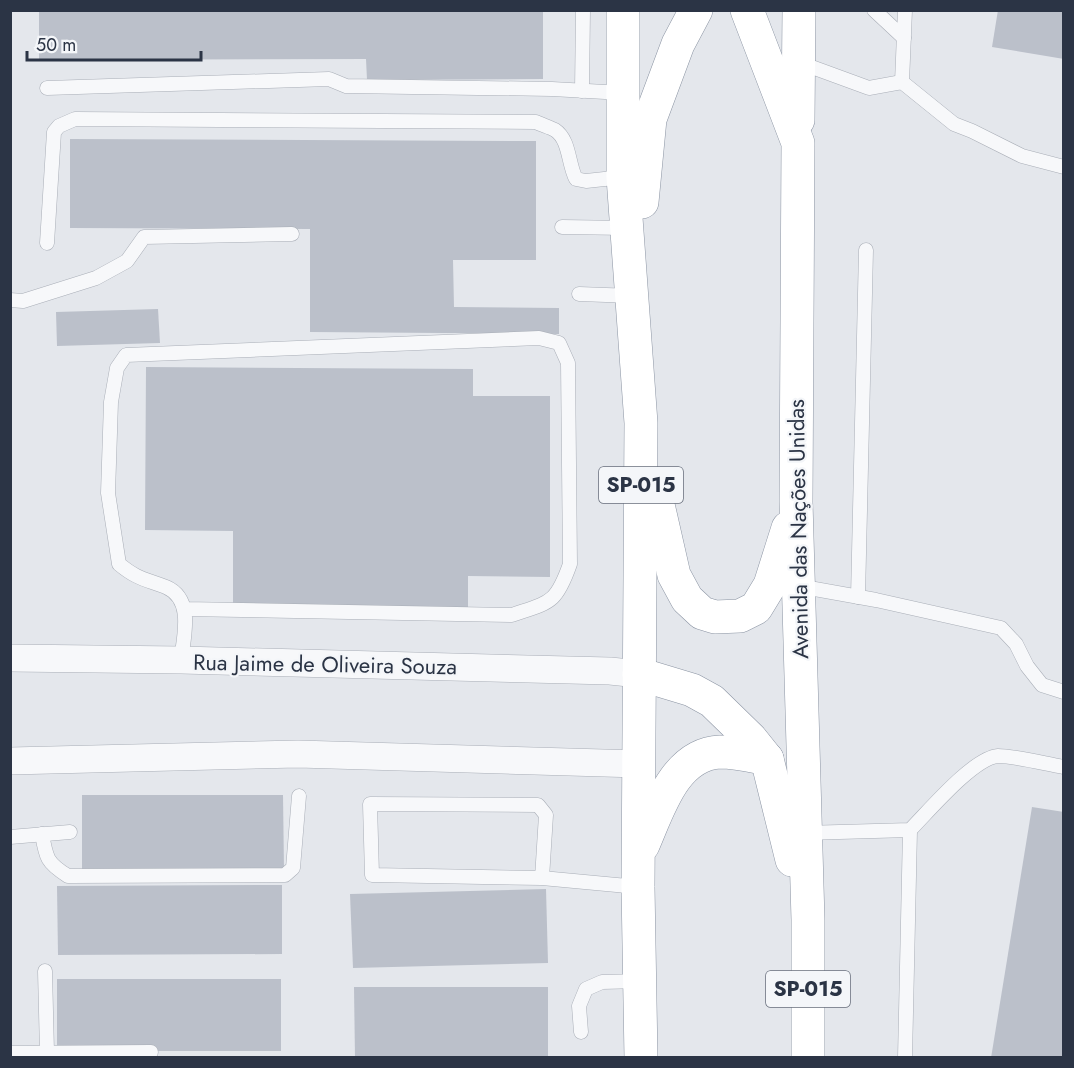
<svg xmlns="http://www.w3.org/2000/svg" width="1074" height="1068" font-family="Jost,sans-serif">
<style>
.building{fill:#bbc0ca}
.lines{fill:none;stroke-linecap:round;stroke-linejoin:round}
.lane-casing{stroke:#a9aeb7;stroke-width:15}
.street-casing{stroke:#a9aeb7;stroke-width:28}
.highway-casing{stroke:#8b94a3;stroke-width:34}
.lane{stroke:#f7f8fa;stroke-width:14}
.street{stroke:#f7f8fa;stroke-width:27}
.highway{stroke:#fff;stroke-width:33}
.labels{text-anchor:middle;stroke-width:4.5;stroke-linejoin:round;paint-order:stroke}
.shield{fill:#f4f6f9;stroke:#676e7b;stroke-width:1.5}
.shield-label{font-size:21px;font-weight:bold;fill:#2b3445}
.street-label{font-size:22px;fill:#2b3445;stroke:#f4f6f9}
</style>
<rect width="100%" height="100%" fill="#e4e7ec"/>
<g class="building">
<path d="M39 10H543V79L367 80 366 59 39 60Z"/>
<path d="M998 10H1064V59L992 47Z"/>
<path d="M70 139 536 141V260H453L454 307 559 308V334L310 332V229L70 228Z"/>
<path d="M158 309 160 343 57 346 56 312Z"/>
<path d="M146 367 473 369V396H550V577L468 576V611L233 609V531L145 530Z"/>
<path d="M82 795H283L284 871H82Z"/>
<path d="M1032 807 1064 812V1058H991Z"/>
<path d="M282 885V954L58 955 57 886Z"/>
<path d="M546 889 548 963 353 968 350 894Z"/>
<rect x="57" y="979" width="224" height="72"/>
<path d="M354 987H548V1058H355Z"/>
</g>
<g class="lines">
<g class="lane-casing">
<g id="lane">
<path d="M874 10 904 38"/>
<path d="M798 62 869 88 902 82 954 124 972 131 1022 156 1064 167"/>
<path d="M902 82 905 10"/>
<path d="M47 88 329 79 346 86 552 89 623 93"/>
<path d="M582 91 583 10"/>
<path d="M562 227 627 228"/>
<path d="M47 243 54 132 59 126 75 119 536 122C542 125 549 127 555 130 570 140 568 164 576 179L586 181 623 177"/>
<path d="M579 294 633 296"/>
<path d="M10 300 23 301 96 278 127 261 144 237 292 234"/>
<path d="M798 586 876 600 1001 628 1016 644 1027 666 1042 685 1064 692"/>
<path d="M858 597 866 250"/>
<path d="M181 660C184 636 194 599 166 587 145 579 137 579 119 564L108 493 111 402 117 368 126 355 539 338 559 343 568 363 570 564C556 604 550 602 512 615L184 609"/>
<path d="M804 833 910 830C928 812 973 758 998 756 1015 756 1046 764 1064 767"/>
<path d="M42 834C46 858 47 863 68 876L285 875 293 868 299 796"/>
<path d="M10 837 70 832"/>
<path d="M542 878 546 815 538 805 370 804 372 875 542 878 638 887"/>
<path d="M45 971 47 1052"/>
<path d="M581 1032 579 1006 586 989 602 982 640 981"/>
<path d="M10 1053 151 1052"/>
<path d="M905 1058 910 830"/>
</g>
</g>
<g class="street-casing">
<g id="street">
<path d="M10 658 181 660 610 671 639 674"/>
<path d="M10 761 298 754 639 764"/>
</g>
</g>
<g class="highway-casing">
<g id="highway">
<path d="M623 10V177L641 423 638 887 641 1058"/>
<path d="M747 10 798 143 796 502 808 920V1058"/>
<path d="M798 120 799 10"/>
<path d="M642 202 650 119 678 44 696 10"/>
<path d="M654 487 674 575 687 599 702 613 715 617 740 616 756 608 770 585 788 528"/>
<path d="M639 674 692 690 712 701 751 739 767 759 792 860"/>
<path d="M643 845C658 811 674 754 720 752 736 752 752 756 767 759"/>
</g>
</g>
<use href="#lane" class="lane"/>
<use href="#street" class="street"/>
<use href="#highway" class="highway"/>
</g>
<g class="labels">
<g class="shield">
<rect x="599" y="467" width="84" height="36" rx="4.5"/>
<rect x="766" y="971" width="84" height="36" rx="4.5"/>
</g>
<g class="shield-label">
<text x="641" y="492">SP-015</text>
<text x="808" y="996">SP-015</text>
</g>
<g class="street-label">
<text transform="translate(798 529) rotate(-91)" y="8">Avenida das Nações Unidas</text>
<text transform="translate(325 664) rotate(1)" y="8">Rua Jaime de Oliveira Souza</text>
</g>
</g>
<rect width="1074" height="1068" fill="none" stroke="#2b3445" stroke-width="24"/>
<path d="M27 51v9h174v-9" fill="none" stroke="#2b3445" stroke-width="3"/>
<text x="36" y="51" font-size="18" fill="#2b3445" stroke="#f4f6f9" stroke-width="4.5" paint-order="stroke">50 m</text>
</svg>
